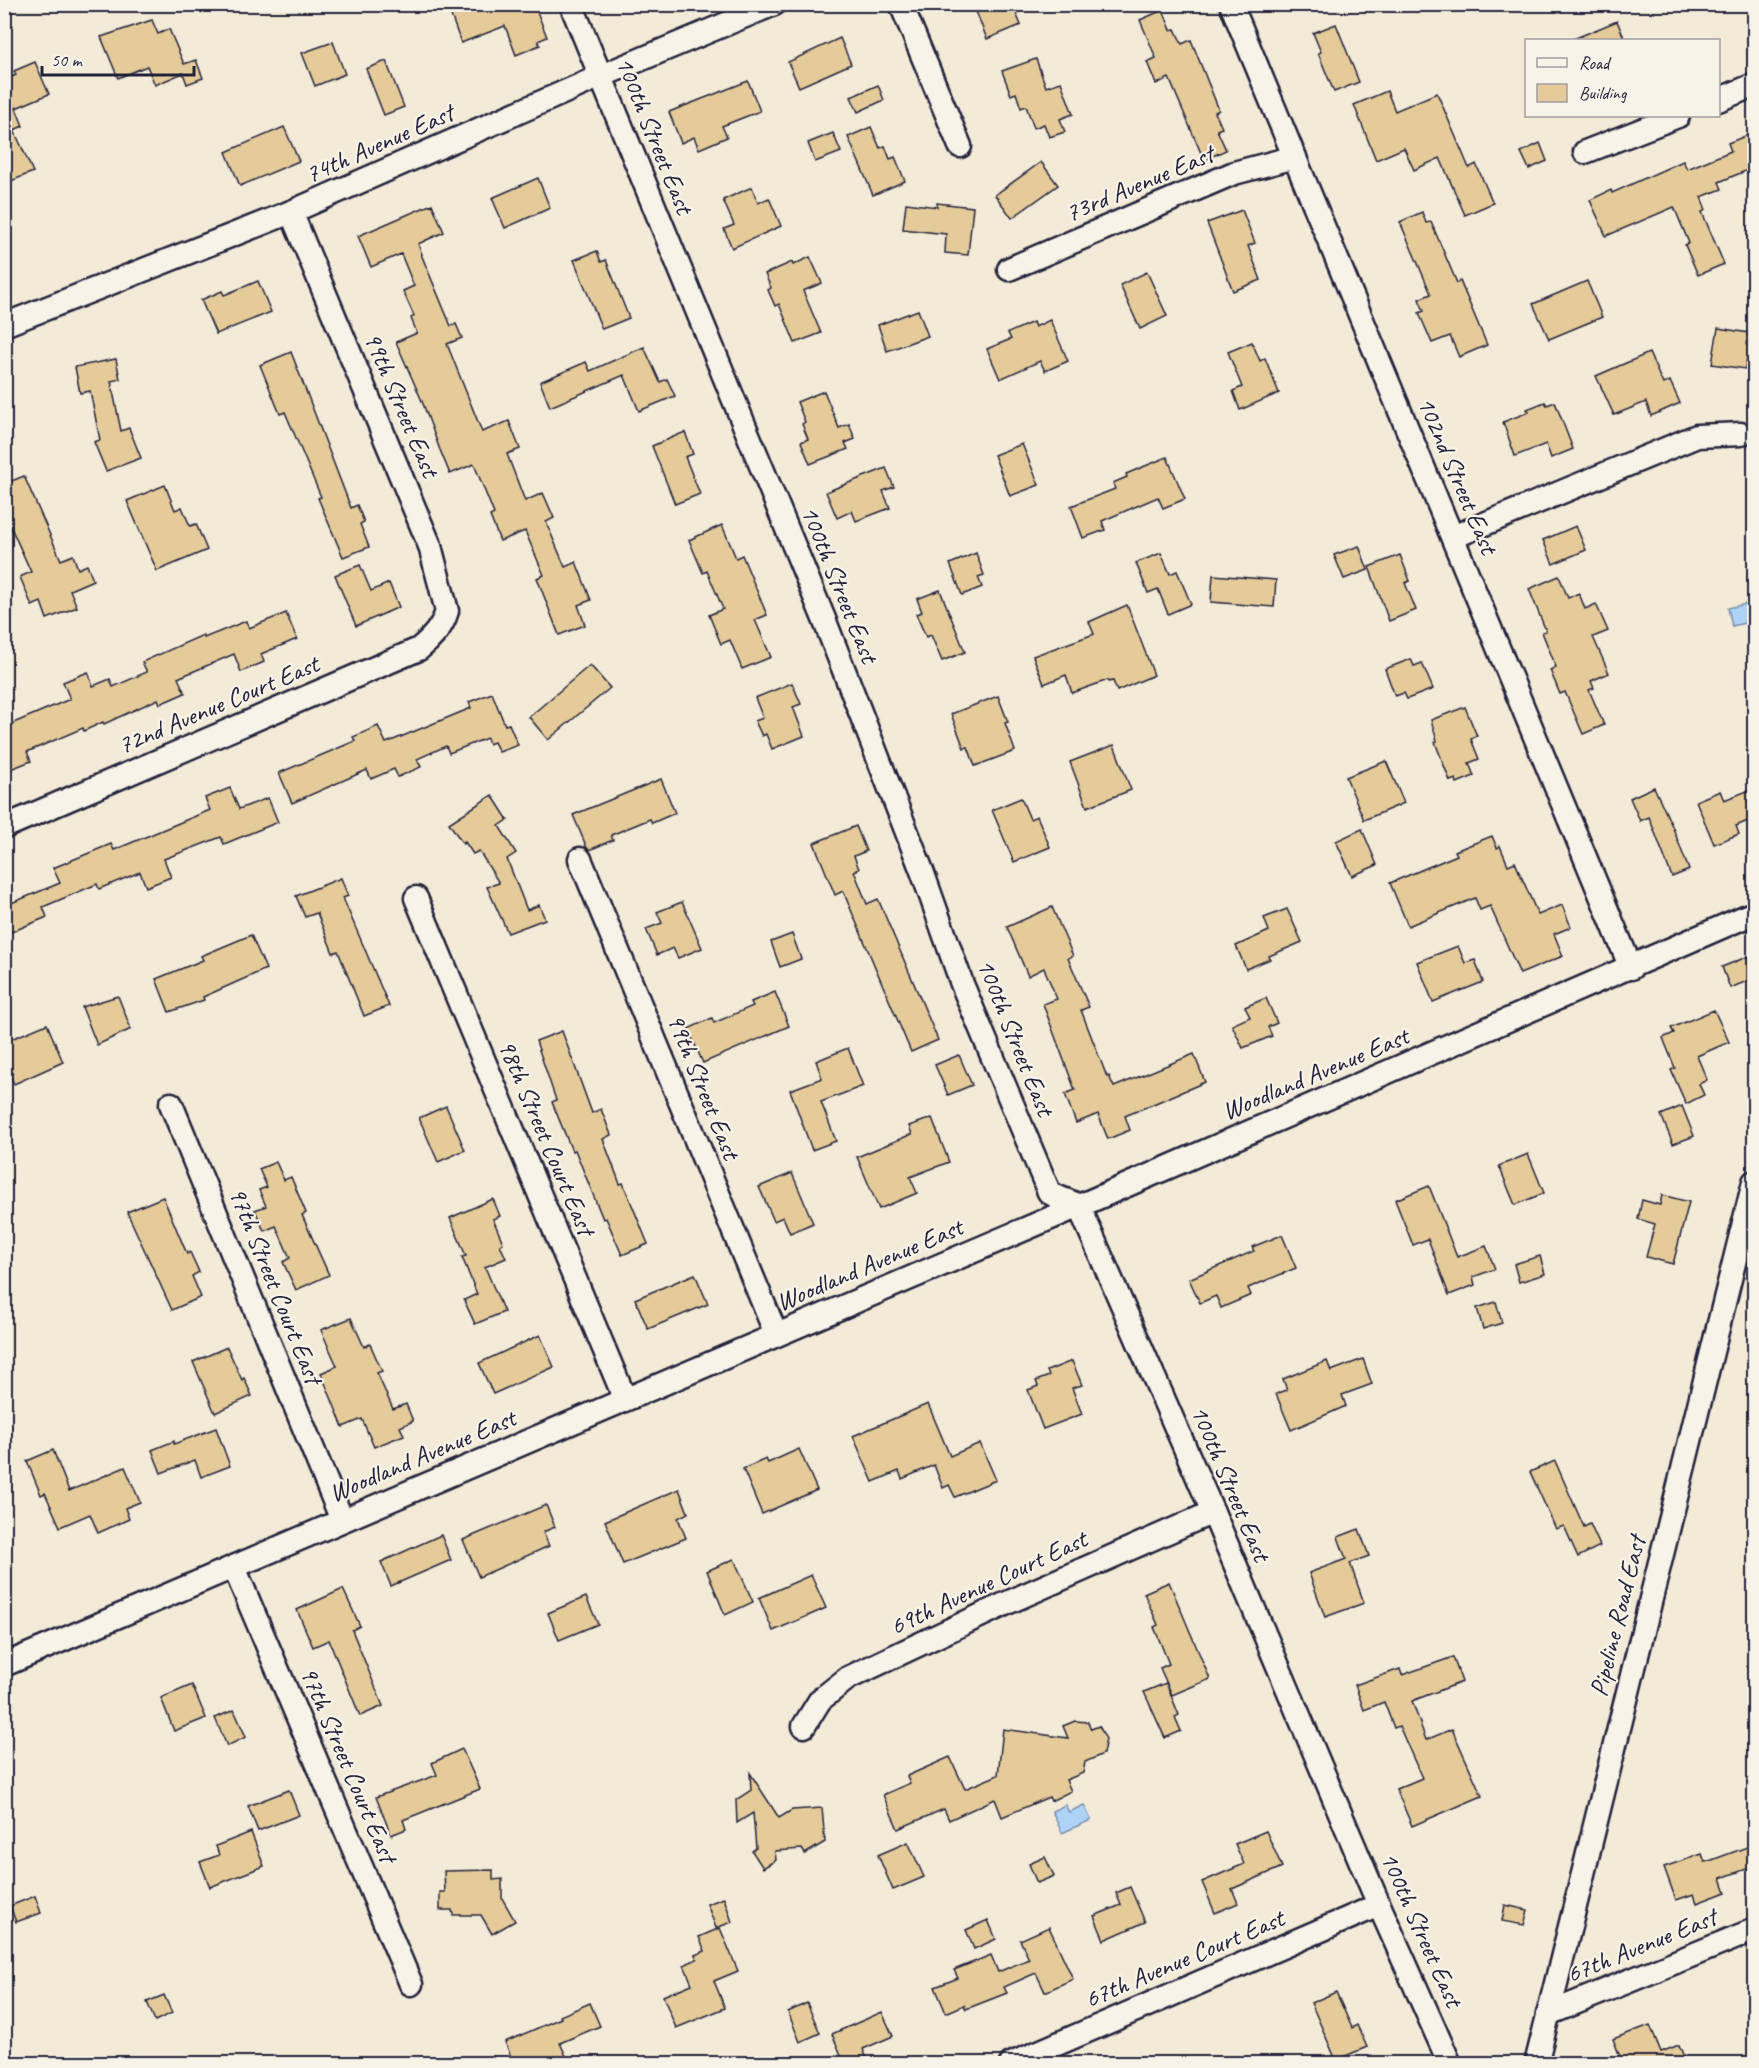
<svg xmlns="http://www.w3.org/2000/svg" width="1759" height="2068" font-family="Caveat,sans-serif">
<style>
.water{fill:#aed3f7;stroke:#768cac;stroke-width:1.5}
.building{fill:#e5cb9a;stroke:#22223b;stroke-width:1.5}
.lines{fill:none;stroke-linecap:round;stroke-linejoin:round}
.minor-casing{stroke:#22223b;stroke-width:27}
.minor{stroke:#f7f3e8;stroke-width:22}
.labels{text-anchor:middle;stroke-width:4.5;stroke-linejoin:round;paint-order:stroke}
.street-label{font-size:26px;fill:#22223b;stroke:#f7f3e8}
</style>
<rect width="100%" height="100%" fill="#f3ebd8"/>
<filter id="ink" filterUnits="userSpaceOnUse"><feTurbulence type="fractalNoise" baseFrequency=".0167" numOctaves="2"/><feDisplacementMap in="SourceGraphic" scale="12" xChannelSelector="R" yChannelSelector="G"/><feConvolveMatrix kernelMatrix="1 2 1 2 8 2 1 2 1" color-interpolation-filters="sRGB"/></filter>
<g filter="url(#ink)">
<g class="water">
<path d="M1754 602V621L1732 626 1728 608Z"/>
<path d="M1065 1805 1069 1812 1084 1805 1091 1820 1062 1833 1052 1811Z"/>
</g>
<g class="building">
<path d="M447 4H534L547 37 538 41 540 45 516 55 505 26 461 43Z"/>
<path d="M973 4H1012L1021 25 987 39Z"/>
<path d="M1163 10 1171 30 1175 29 1182 44 1191 40 1219 110 1215 112 1222 128 1217 130 1226 150 1204 160 1169 78 1156 84 1147 62 1156 58 1140 20Z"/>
<path d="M152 20 158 34 169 29 184 64 196 60 203 78 187 84 183 73 155 85 147 66 118 78 101 37Z"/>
<path d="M1617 21 1625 40H1571Z"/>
<path d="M1336 24 1359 82 1334 92 1318 53 1321 52 1313 33Z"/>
<path d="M840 38 851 64 799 87 788 62Z"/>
<path d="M333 42 345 74 315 86 302 53Z"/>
<path d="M1036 59 1046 87 1061 82 1073 114 1060 119 1065 132 1049 137 1044 124 1034 128 1026 106 1021 108 1016 93 1011 95 1002 71Z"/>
<path d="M386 61 404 107 384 115 366 69Z"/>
<path d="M35 62 49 94 16 108 23 126 14 130 33 172 4 184V80L16 75 14 71Z"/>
<path d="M748 81 760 111 722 126 727 137 699 149 694 137 681 143 669 112Z"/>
<path d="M878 85 884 100 858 112 851 97Z"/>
<path d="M1387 91 1395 111 1437 93 1469 168 1476 164 1493 203 1465 215 1440 158 1414 170 1404 148 1376 160 1354 105Z"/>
<path d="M284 127 299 161 240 186 226 152Z"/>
<path d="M871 127 880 148 885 146 890 159 895 157 905 181 873 195 848 137Z"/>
<path d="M1755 132V167L1719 182 1722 189 1701 197 1706 210 1702 212 1724 264 1698 275 1685 245 1689 243 1674 207 1606 236 1590 200 1611 190 1612 193 1683 161 1687 169 1731 151 1728 143Z"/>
<path d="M833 133 841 152 815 162 808 143Z"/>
<path d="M1540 143 1547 161 1529 169 1521 152Z"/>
<path d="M1041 162 1058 185 1012 218 995 195Z"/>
<path d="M538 178 550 208 505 228 492 198Z"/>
<path d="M752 187 758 203 769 198 781 226 732 248 724 229 734 225 723 200Z"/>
<path d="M906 203 937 207V203L973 207 968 255 945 253 946 234 903 229Z"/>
<path d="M432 204 444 232 418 244 422 254H421L451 326 456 324 462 338 447 344 482 432 509 421 520 449 507 454 525 501 543 493 554 518 546 522 565 567 576 562 591 600 578 605 585 625 559 635 537 578 544 575 525 531 500 541 490 516 494 514 474 464 450 474 440 450 422 401 396 342 417 333 411 318 414 316 403 291 414 286 401 254 371 267 358 236Z"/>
<path d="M1242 210 1255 243 1248 246 1261 280 1233 291 1207 223Z"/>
<path d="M1422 212 1426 223 1431 222 1457 283 1460 281 1487 345 1459 357 1450 336 1432 343 1419 313 1424 311 1419 299 1431 294 1400 222Z"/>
<path d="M597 251 601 262 606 260 629 318 602 329 574 260Z"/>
<path d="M810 257 822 283 803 291 821 333 795 343 779 304 775 306 768 290 771 288 765 274 792 262 793 265Z"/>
<path d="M1147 272 1167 316 1140 329 1120 285Z"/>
<path d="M258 281 271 312 216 334 201 300 222 291 224 295Z"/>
<path d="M1587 281 1602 317 1549 339 1533 304Z"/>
<path d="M918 310 928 336 887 351 878 325Z"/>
<path d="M1050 320 1068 361 1045 371 1040 361 1000 379 987 349 1011 339 1008 333 1033 322 1035 327Z"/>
<path d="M1718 328 1755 334V359L1747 358 1745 369 1712 364Z"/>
<path d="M1252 342 1260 361 1265 358 1279 393 1240 410 1233 391 1242 387 1228 352Z"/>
<path d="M644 347 660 382 667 379 675 396 639 411 624 375 550 407 540 382 586 362 590 371Z"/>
<path d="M291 352 351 508 357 505 364 522 360 524 369 547 343 557 318 498 321 497 302 452 285 412 280 414 260 365Z"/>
<path d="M1649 353 1663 384 1670 381 1680 403 1651 416 1646 402 1614 415 1596 376Z"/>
<path d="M116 359 120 379 111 381 121 431 129 428 141 458 106 471 94 442 100 440 90 391 80 393 75 367Z"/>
<path d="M824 391 839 428 849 424 855 439 845 443 848 449 810 464 801 442 808 439 802 424 805 422 797 402Z"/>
<path d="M1545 402 1547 405 1555 402 1573 449 1551 458 1546 444 1515 456 1503 422 1529 412 1527 409Z"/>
<path d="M685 432 693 454 685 457 700 494 675 504 652 446Z"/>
<path d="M1022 444 1039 485 1010 496 994 455Z"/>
<path d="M1167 457 1185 499 1163 508 1158 497 1102 521 1105 530 1083 538 1071 506 1115 489 1113 483 1127 477 1126 474Z"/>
<path d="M886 468 894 487 883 491 890 508 856 521 852 511 837 518 826 492Z"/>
<path d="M24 476 61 560 73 555 78 569 87 565 93 580 70 590 77 607 47 619 41 602 32 606 20 577 31 572 4 512V484Z"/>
<path d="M165 485 175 510 182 507 190 526 196 524 207 550 157 571 127 501Z"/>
<path d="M722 525 736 558 742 555 767 615 755 620 771 657 742 669 730 640 721 644 709 615 723 609 707 571 703 573 689 540Z"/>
<path d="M1576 526 1586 550 1553 564 1543 540Z"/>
<path d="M1359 546 1368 570 1344 579 1334 555Z"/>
<path d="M976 553 984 575 978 577 982 587 962 595 950 564Z"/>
<path d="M1161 553 1170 574 1177 571 1191 604 1168 614 1158 589 1148 593 1136 563Z"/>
<path d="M1400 555 1410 581 1405 583 1416 610 1389 621 1369 567Z"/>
<path d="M360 565 371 591 389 583 399 607 356 626 335 575Z"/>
<path d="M1213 575 1276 580 1274 607 1211 602Z"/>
<path d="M1559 576 1568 598 1579 593 1585 609 1596 604 1608 631 1593 637 1609 673 1591 681 1594 688 1589 690 1604 725 1583 734 1565 692 1560 694 1550 670 1556 667 1542 632 1546 631 1529 589Z"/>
<path d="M940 590 965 652 942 661 931 635 926 637 916 614 922 612 917 599Z"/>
<path d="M1127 605 1154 675 1117 691 1113 681 1109 682 1108 680 1072 693 1066 675 1044 684 1033 656 1094 634 1089 622Z"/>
<path d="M286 613 297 639 261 654 264 662 241 672 234 654 178 678 185 693 160 704 158 699 104 724 103 722 84 731 83 728 27 752 31 761 8 770 4 761V727L70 699 63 682 88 672 93 686 110 679 113 687 147 672 142 662 203 635 204 638 246 621 249 628Z"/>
<path d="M1411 659 1414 666 1422 663 1433 689 1407 699 1404 693 1395 696 1385 669Z"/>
<path d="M590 665 610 688 548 740 529 717Z"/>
<path d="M792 683 801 704 793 707 804 736 772 749 766 734 762 736 755 721 763 718 755 698Z"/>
<path d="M492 693 505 725 509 724 518 745 499 752 494 742 489 744 487 738 449 753 446 746 417 759 421 767 398 777 394 769 371 779 367 770 292 803 279 773 355 741 353 737 378 726 386 743 471 708 469 702Z"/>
<path d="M998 696 1008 722 1005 723 1015 751 975 766 968 747 964 748 951 714Z"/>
<path d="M1465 707 1477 736 1471 739 1479 759 1469 763 1474 776 1457 783 1456 779 1450 781 1435 742 1437 741 1431 720Z"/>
<path d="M1114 745 1131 790 1087 807 1070 762Z"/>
<path d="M1386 761 1404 803 1364 820 1346 777Z"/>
<path d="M661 779 675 813 652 823 650 819 611 835 613 840 589 850 587 848 573 815Z"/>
<path d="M1654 787 1673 828 1689 870 1672 877 1649 817 1640 821 1630 798Z"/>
<path d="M230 788 239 809 268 798 278 822 224 844 221 837 164 859 171 877 146 887 140 872 99 889 97 884 43 907 47 917 4 935V906L60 883 53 868 111 844 114 850 210 810 205 798Z"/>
<path d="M1755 788V818L1736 826 1739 834 1714 844 1696 801 1720 791 1724 800Z"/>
<path d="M492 795 508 820 499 826 516 853 507 859 527 910 539 905 545 919 508 933 487 887 499 883 479 851 473 854 465 842 463 844 449 823Z"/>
<path d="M1021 798 1030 819 1037 816 1050 847 1014 862 992 810Z"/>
<path d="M856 826 866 851 854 856 859 869 854 871 867 904 878 899 938 1040 911 1052 843 891 835 895 814 843Z"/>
<path d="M1362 829 1377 865 1352 876 1336 841Z"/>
<path d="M1492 836 1497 848 1500 846 1508 865 1515 862 1538 915 1562 905 1571 927 1554 934 1563 956 1520 974 1490 906 1480 910 1475 898 1408 926 1390 883 1457 855 1455 851Z"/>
<path d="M341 878 348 896 343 898 389 1006 364 1016 338 951 333 953 317 913 305 917 296 896Z"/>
<path d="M682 902 702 948 678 958 673 948 657 955 646 929 662 923 657 912Z"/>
<path d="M1052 907 1073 956 1068 958 1089 1007 1081 1010 1107 1077 1109 1076 1114 1087 1194 1054 1205 1082 1125 1116 1130 1130 1108 1139 1098 1114 1076 1123 1065 1094 1075 1090 1043 1004 1057 999 1044 968 1028 976 1007 927Z"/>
<path d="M1287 909 1302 942 1269 956 1270 959 1246 969 1236 946 1269 931 1264 918Z"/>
<path d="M792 934 801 959 780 967 771 942Z"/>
<path d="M251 935 266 969 203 997 204 1000 169 1012 156 979 203 960 201 956Z"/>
<path d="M1458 946 1465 963 1475 960 1483 982 1433 1002 1417 962Z"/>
<path d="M1749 956 1755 971V978L1730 988 1722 967Z"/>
<path d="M775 992 789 1026 703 1063 688 1029 712 1018 714 1023 753 1006 751 1002Z"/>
<path d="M118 996 131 1029 97 1045 82 1007Z"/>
<path d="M1266 998 1277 1023 1268 1027 1272 1036 1243 1048 1232 1025 1250 1017 1245 1007Z"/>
<path d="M1714 1010 1729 1042 1697 1056 1707 1080 1699 1084 1704 1095 1686 1104 1671 1070 1675 1068 1663 1038 1674 1033 1671 1028Z"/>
<path d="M47 1024 63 1062 14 1084 4 1062V1042Z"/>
<path d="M562 1031 592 1113 601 1109 611 1135 603 1139 620 1184 623 1183 648 1244 622 1255 606 1218 603 1219 575 1150 572 1151 552 1102 556 1100 536 1041Z"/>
<path d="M848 1048 863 1086 821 1102 836 1141 812 1150 790 1090 822 1078 816 1061Z"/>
<path d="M959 1055 972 1085 948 1095 935 1065Z"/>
<path d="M446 1106 465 1150 438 1162 419 1118Z"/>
<path d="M1682 1106 1694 1136 1673 1144 1661 1115Z"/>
<path d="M932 1118 949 1162 910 1177 917 1193 879 1209 857 1157 912 1134 909 1126Z"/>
<path d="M1528 1154 1544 1193 1515 1205 1499 1166Z"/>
<path d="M276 1162 284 1180 291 1177 306 1213 302 1215 329 1275 296 1290 283 1262 290 1258 276 1226 264 1231 255 1210 266 1206 259 1190 267 1187 259 1169Z"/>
<path d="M792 1173 813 1223 790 1233 783 1217 774 1221 759 1187Z"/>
<path d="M1429 1186 1457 1257 1486 1246 1495 1269 1473 1277 1475 1285 1449 1295 1428 1239 1413 1245 1395 1200Z"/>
<path d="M1662 1195 1689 1202 1673 1264 1646 1257 1655 1224 1638 1219 1642 1200 1660 1205Z"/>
<path d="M163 1197 187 1254 190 1252 199 1272 192 1276 201 1297 172 1310 127 1212Z"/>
<path d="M493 1199 500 1216 493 1219 503 1243 500 1245 506 1258 485 1267 504 1312 475 1324 464 1300 477 1294 462 1257 466 1256 450 1218Z"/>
<path d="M1282 1235 1296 1268 1248 1288 1251 1295 1221 1308 1216 1296 1200 1303 1189 1279 1254 1251 1252 1247Z"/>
<path d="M1540 1256 1545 1274 1519 1282 1514 1264Z"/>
<path d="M695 1274 708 1304 648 1329 635 1299Z"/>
<path d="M1496 1302 1502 1323 1483 1329 1477 1308Z"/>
<path d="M351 1318 364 1347 370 1344 382 1371 377 1373 393 1409 406 1404 413 1421 400 1427 404 1435 374 1447 362 1419 343 1427 321 1373 337 1366 321 1330Z"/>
<path d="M540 1335 554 1367 493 1394 479 1363Z"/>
<path d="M227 1347 242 1380 244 1378 252 1396 215 1413 193 1362Z"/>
<path d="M1363 1359 1372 1384 1342 1395 1346 1406 1291 1430 1276 1394 1287 1390 1283 1379 1327 1361 1331 1371Z"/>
<path d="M1072 1361 1082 1385 1072 1388 1082 1414 1043 1429 1028 1390 1038 1386 1036 1381 1049 1376 1047 1371Z"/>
<path d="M928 1404 950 1456 980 1443 996 1480 955 1497 949 1485 943 1488 934 1465 902 1479 899 1471 873 1482 853 1436Z"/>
<path d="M216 1428 230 1466 201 1477 195 1460 161 1473 152 1450 174 1441V1444Z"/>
<path d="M799 1449 817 1490 762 1514 743 1469 766 1459 768 1463Z"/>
<path d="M53 1450 69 1491 125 1467 140 1502 125 1508 129 1519 98 1533 90 1514 60 1527 45 1493 41 1495 27 1461Z"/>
<path d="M1555 1461 1584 1527 1590 1524 1600 1546 1578 1557 1564 1526 1556 1529 1530 1472Z"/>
<path d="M679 1489 688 1513 678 1518 686 1538 623 1564 605 1521Z"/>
<path d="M546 1505 555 1527 543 1532 549 1546 479 1577 463 1540Z"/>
<path d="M1359 1529 1369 1556 1350 1563 1364 1603 1325 1617 1309 1573 1346 1559 1338 1537Z"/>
<path d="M441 1535 451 1560 391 1586 381 1562Z"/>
<path d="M734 1559 753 1602 725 1615 707 1571Z"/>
<path d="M811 1575 826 1608 773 1631 759 1598Z"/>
<path d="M1169 1582 1210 1679 1172 1695 1160 1668 1169 1664 1154 1627 1158 1625 1144 1593Z"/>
<path d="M343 1589 360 1626 352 1630 383 1706 360 1716 329 1640 313 1647 297 1610Z"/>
<path d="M586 1597 598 1624 559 1640 548 1613Z"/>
<path d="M1453 1657 1462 1682 1412 1701 1426 1740 1452 1729 1482 1796 1412 1826 1396 1789 1422 1778 1399 1726 1394 1728 1384 1702 1364 1710 1355 1685 1400 1669 1402 1675Z"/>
<path d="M1166 1683 1179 1715 1175 1717 1181 1731 1165 1738 1144 1692Z"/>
<path d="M192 1685 206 1718 174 1731 161 1698Z"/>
<path d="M234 1710 246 1737 227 1746 215 1718Z"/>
<path d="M1075 1721 1088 1722 1091 1729 1099 1726 1106 1739 1103 1754 1085 1762 1083 1773 1066 1780 1071 1791 1051 1801 1049 1797 1002 1817 995 1799 949 1820 944 1809 898 1829 883 1795 910 1783 907 1776 950 1757 965 1789 998 1775 1003 1729 1068 1738 1063 1726Z"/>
<path d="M462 1749 480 1789 403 1820 406 1829 391 1835 376 1797 437 1775 432 1763Z"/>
<path d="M750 1773 779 1818 792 1810 822 1808 825 1842 805 1854 802 1849 775 1851 776 1860 763 1868 752 1851 756 1848 753 1813 737 1823 736 1800 751 1790Z"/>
<path d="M289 1790 299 1815 258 1831 248 1806Z"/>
<path d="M1266 1831 1282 1867 1232 1889 1238 1903 1215 1913 1202 1882 1244 1864 1235 1844Z"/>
<path d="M251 1832 264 1866 210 1887 200 1862 219 1855 216 1846Z"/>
<path d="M908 1842 924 1877 893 1890 878 1855Z"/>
<path d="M1755 1844V1866L1721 1878 1726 1892 1697 1903 1694 1894 1676 1900 1664 1867 1702 1854 1705 1862 1712 1860Z"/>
<path d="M1045 1857 1054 1876 1037 1883 1029 1864Z"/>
<path d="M493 1870V1880L502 1879V1898L515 1921 492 1934 481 1915H453L452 1910H440V1892H445L444 1871Z"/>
<path d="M1130 1887 1145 1922 1104 1940 1094 1916 1121 1905 1116 1893Z"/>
<path d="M35 1896 41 1913 16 1922 10 1906Z"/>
<path d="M724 1898 732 1922 716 1928 707 1904Z"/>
<path d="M1505 1905 1528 1910 1524 1925 1502 1921Z"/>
<path d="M988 1920 996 1939 974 1949 966 1930Z"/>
<path d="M1049 1927 1073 1979 1045 1992 1036 1973 1004 1987 1007 1993 966 2009 964 2005 946 2013 935 1987 958 1978 954 1970 991 1955 998 1972 1029 1959 1020 1940Z"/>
<path d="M720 1928 738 1971 714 1981 725 2008 676 2028 663 1996 692 1984 684 1965 697 1959 695 1955 705 1951 699 1937Z"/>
<path d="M1336 1992 1352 2028 1357 2025 1367 2047 1336 2060 1311 2003Z"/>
<path d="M164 1995 172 2013 155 2021 147 2002Z"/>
<path d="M590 2003 600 2026 560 2043 566 2056 549 2064H514L505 2042 561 2018 560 2016Z"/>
<path d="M807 2003 820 2033 800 2042 788 2012Z"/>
<path d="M882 2012 893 2036 863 2049 869 2064H845L832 2034Z"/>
<path d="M1650 2025 1661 2052 1679 2045 1687 2064H1623L1613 2039Z"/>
</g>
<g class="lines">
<g class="minor-casing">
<g id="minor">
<path d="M571 4 824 619 922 871 962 984 1049 1192C1058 1199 1069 1200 1079 1206L1213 1512 1379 1905 1450 2064"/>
<path d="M901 4 960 146"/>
<path d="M1231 4 1631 968"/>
<path d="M1718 100 1754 85"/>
<path d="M1585 152 1678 116"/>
<path d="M1009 269 1234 173 1295 157"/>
<path d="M4 325 291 212 601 76 774 4"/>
<path d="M1453 537 1697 436 1741 434"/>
<path d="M4 827 419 649C432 638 442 628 447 611L430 546 291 212"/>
<path d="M580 859 776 1334"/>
<path d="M416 898 625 1399"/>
<path d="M171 1104 342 1520"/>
<path d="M234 1567 411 1984"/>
<path d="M4 1665 1079 1206 1754 913"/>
<path d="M804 1726 820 1700 848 1678 1007 1603 1213 1512"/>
<path d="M1548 2014 1754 1930"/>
<path d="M1011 2064 1379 1905"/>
<path d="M1536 2064 1754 1182"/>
</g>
</g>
<use href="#minor" class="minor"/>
</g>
</g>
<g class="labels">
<g class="street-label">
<text transform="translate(655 135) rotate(68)" y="9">100th Street East</text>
<text transform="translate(379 143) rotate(-24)" y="9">74th Avenue East</text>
<text transform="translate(1139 183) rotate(-23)" y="9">73rd Avenue East</text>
<text transform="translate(402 404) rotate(67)" y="9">99th Street East</text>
<text transform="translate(1458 475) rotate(67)" y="9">102nd Street East</text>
<text transform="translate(840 584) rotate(68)" y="9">100th Street East</text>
<text transform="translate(218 704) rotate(-23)" y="9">72nd Avenue Court East</text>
<text transform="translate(1016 1037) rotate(68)" y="9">100th Street East</text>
<text transform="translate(1315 1073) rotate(-23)" y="9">Woodland Avenue East</text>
<text transform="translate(704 1086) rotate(68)" y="9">99th Street East</text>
<text transform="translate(547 1137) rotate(67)" y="9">98th Street Court East</text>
<text transform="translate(869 1264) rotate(-23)" y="9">Woodland Avenue East</text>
<text transform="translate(276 1285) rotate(68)" y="9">97th Street Court East</text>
<text transform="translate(422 1455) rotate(-23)" y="9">Woodland Avenue East</text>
<text transform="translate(1231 1483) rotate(67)" y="9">100th Street East</text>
<text transform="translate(988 1582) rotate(-25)" y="9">69th Avenue Court East</text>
<text transform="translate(1617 1616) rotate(-76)" y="9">Pipeline Road East</text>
<text transform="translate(349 1764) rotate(67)" y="9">97th Street Court East</text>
<text transform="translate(1422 1929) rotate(66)" y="9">100th Street East</text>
<text transform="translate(1641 1945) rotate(-22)" y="9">67th Avenue East</text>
<text transform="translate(1184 1958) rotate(-23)" y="9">67th Avenue Court East</text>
</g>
</g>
<rect width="1759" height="2068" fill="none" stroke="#f7f3e8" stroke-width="24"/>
<rect x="12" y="12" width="1735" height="2044" fill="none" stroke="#22223b" stroke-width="2" filter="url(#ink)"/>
<rect x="1525" y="39" width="195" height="78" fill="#f7f3e8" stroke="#a29fa3" stroke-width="1.5"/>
<rect x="1537" y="58" width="30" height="9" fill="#f7f3e8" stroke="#a29fa3" stroke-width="1.5"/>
<text x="1579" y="69" font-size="18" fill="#22223b">Road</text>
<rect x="1537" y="84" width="30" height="18" fill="#e5cb9a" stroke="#a29fa3" stroke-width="1.5"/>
<text x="1579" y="99" font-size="18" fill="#22223b">Building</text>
<path d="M42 66v9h152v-9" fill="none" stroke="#22223b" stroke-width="3"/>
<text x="51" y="66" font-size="18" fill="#22223b" stroke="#f7f3e8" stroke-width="4.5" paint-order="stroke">50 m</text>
</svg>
